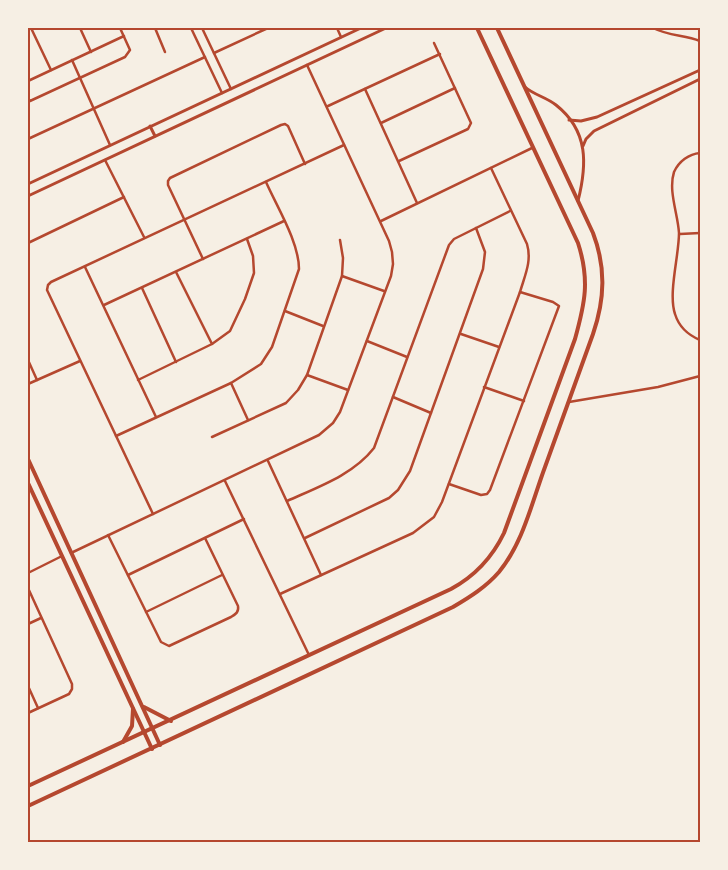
<svg xmlns="http://www.w3.org/2000/svg" width="728" height="870" font-family="'Open Sans',sans-serif">
<style>
.lines{fill:none;stroke-linecap:round;stroke-linejoin:round}
.minor{stroke:#b5482f;stroke-width:2.5}
.tertiary{stroke:#b5482f;stroke-width:3}
.secondary{stroke:#b5482f;stroke-width:3}
.primary{stroke:#b5482f;stroke-width:4}
.neatline{fill:none;stroke:#b5482f;stroke-width:2}
</style>
<rect width="100%" height="100%" fill="#f6efe4"/>
<g class="lines">
<g class="minor">
<path d="M31 28 51 70"/>
<path d="M80 28 91 52"/>
<path d="M155 28 165 52"/>
<path d="M191 28 222 93"/>
<path d="M202 28 231 89"/>
<path d="M337 28 341 37"/>
<path d="M653 28C669 36 684 35 700 41"/>
<path d="M214 53 268 28"/>
<path d="M72 60 110 145"/>
<path d="M28 81 124 36"/>
<path d="M365 89 417 203"/>
<path d="M28 98 30 101 125 57 130 50 120 28"/>
<path d="M328 106 440 54"/>
<path d="M381 123 455 88"/>
<path d="M28 139 205 57"/>
<path d="M700 153C689 154 679 161 674 172 668 191 678 214 679 233 679 256 668 293 675 314 679 327 688 335 700 340"/>
<path d="M105 160 144 237"/>
<path d="M399 161 468 129 471 123 434 43"/>
<path d="M381 221 532 148"/>
<path d="M680 234 700 233"/>
<path d="M28 243 124 197"/>
<path d="M203 259 168 185V181L170 178 281 125 285 124 288 126 305 164"/>
<path d="M85 267 156 417"/>
<path d="M176 272 212 344"/>
<path d="M342 276 384 291"/>
<path d="M142 288 176 362"/>
<path d="M104 305 284 221"/>
<path d="M285 311 323 326"/>
<path d="M461 334 499 347"/>
<path d="M367 341 407 357"/>
<path d="M28 360 37 380"/>
<path d="M307 375 348 390"/>
<path d="M138 380 212 344 230 331 245 299 254 273 253 256 247 239"/>
<path d="M231 383 248 420"/>
<path d="M28 384 80 361"/>
<path d="M484 387 524 401"/>
<path d="M393 397 431 413"/>
<path d="M569 402 658 387 700 376"/>
<path d="M116 436 231 383 261 364 272 347 299 269C299 242 277 207 266 182"/>
<path d="M212 437 286 403 298 390 307 375 342 276 343 258 340 240"/>
<path d="M268 461 321 575"/>
<path d="M225 481 309 655"/>
<path d="M449 484 481 495 487 494 490 490 559 306 553 302 520 292"/>
<path d="M287 501C318 487 353 475 374 448L449 245 454 239 510 211"/>
<path d="M153 514 47 290 48 285 51 282 344 145"/>
<path d="M108 535 161 642 169 646 231 617C236 614 239 612 238 606L205 538"/>
<path d="M305 538 389 498 398 490 410 471 483 269 485 252 476 228"/>
<path d="M71 553 319 435 333 423 340 412 391 276 393 264 392 252 389 241 307 65"/>
<path d="M28 573 62 556"/>
<path d="M128 575 244 519"/>
<path d="M28 588 72 684V689L69 694 28 713"/>
<path d="M280 594 413 533 434 517 442 502 520 292C525 275 532 261 527 244L491 168"/>
<path d="M146 612 222 575"/>
<path d="M28 624 41 618"/>
<path d="M28 686 38 708"/>
</g>
<g class="tertiary">
<path d="M525 87C534 95 546 97 556 105 589 131 587 165 578 201"/>
<path d="M569 120 581 121 597 117 700 70"/>
<path d="M583 146 586 139 594 131 700 79"/>
</g>
<g class="secondary">
<path d="M150 126 155 136"/>
<path d="M28 184 361 28"/>
<path d="M28 196 386 28"/>
</g>
<g class="primary">
<path d="M28 459 160 745"/>
<path d="M28 483 152 749"/>
<path d="M144 707 171 721"/>
<path d="M123 742 132 726 133 709"/>
<path d="M28 786 451 589C475 576 492 558 504 533L575 339C585 303 590 280 578 243L477 28"/>
<path d="M28 806 453 607C470 597 486 587 499 572 523 543 532 502 545 467 561 423 577 378 593 334 605 299 606 267 593 233L497 28"/>
</g>
</g>
<rect width="728" height="870" fill="none" stroke="#f6efe4" stroke-width="58"/>
<rect x="29" y="29" width="670" height="812" class="neatline"/>
</svg>
